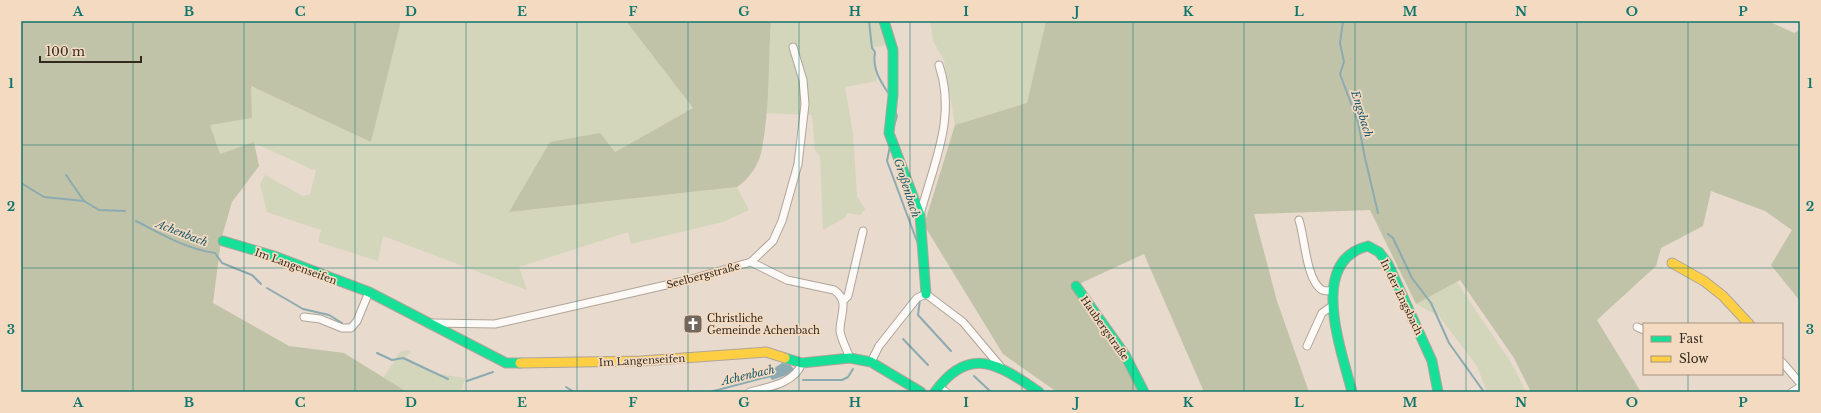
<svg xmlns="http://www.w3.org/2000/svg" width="1821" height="413" font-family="'Libre Baskerville',serif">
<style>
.green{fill:#d3d6ba}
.forest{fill:#c0c3a7}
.water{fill:#8caab2}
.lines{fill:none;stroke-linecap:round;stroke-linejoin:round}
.stream{stroke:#8caab2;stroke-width:2}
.street-casing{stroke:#afa59a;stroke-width:9}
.fast-casing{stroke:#afa59a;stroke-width:11}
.slow-casing{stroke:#afa59a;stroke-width:11}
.street{stroke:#fcf9f7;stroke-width:7}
.fast{stroke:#16e098;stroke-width:9}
.slow{stroke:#ffcf43;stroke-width:9}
.grid{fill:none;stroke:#0f766e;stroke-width:1;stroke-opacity:0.55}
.labels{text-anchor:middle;stroke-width:3.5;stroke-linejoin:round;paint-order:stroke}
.street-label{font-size:10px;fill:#32291f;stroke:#f3dac1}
.poi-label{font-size:10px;fill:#32291f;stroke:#f3dac1;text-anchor:start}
.water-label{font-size:11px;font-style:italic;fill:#175b6e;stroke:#f3dac1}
.neatline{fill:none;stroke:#0f766e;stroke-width:1.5}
.grid-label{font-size:13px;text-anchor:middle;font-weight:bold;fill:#0f766e}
</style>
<rect width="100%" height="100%" fill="#e8dacc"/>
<g class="green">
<path d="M401 21H626L693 108 509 212 737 187 749 210 723 222 631 244 628 232 519 267 527 290 383 236 378 261 318 242 321 230 267 212 260 184 265 175 303 196 310 194 316 171 254 143 220 154 210 125 252 118 250 86 371 142Z"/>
<path d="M771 21H890L897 44 874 47 877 81 845 87 853 133 857 196 865 209 860 215 846 213V217L823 230 820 157 815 150 812 115 765 113Z"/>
<path d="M930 21H1046L1027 103 955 125 944 60 933 41Z"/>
<path d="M1456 281 1510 361 1526 392H1487L1477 366 1439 316 1416 304Z"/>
<path d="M407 350 411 352 405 357 438 374 465 378 461 392H407L383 378 400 352Z"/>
</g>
<g class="forest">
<path d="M21 21H401L371 142 251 86 252 118 210 125 220 154 254 142 259 166 232 202 221 240 213 303 289 346 344 353 407 392H21Z"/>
<path d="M626 21H771C768 62 770 113 761 153 758 166 748 180 737 187L509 212 550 142 600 133 615 152 693 108Z"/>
<path d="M1046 21H1768L1794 33 1800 30V301L1771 265 1792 230 1765 211 1711 191 1703 226 1661 248 1656 266 1597 320 1641 392H1531L1514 358 1460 280 1416 304 1370 210 1254 214 1277 301 1309 392H1204L1144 254 1079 284 1144 392H1057L1003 354 924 225 955 125 1027 103Z"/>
</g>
<path class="water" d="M782 363 790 365 794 369 790 374 772 380 769 376 773 369Z"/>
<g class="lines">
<g class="stream">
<path d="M869 21 872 48 875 52C872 68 880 81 889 94"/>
<path d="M1343 21 1340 43 1344 62 1340 74 1358 122 1365 158 1378 213"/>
<path d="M894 126 897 116 895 111"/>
<path d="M890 146 887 161 918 244"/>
<path d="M66 175 84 201"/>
<path d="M21 183 44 197 84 201 99 210 125 211"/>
<path d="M136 221C161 234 186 249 215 253L222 263 252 275 261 284"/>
<path d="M1388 234 1393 238 1412 278 1431 303 1449 343 1484 392"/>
<path d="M267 288 303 309 329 315 342 323"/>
<path d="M920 299 918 315 951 351"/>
<path d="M903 339 928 365"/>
<path d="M377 353 392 360 403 358 448 379"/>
<path d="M974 376 991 392"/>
<path d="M803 380H842L848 377 853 369"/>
<path d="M467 381 493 372"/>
<path d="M566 387 574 392"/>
<path d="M710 392 771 376"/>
</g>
<g class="street-casing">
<g id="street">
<path d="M920 215C933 164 957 118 939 65"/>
<path d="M1299 220C1305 238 1306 280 1322 290 1325 291 1329 291 1332 291"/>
<path d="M751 262 787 280 834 290C850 301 840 314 840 331 841 339 847 350 850 358"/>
<path d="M844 300 848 296 863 231"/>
<path d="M304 317 320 319 342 328H351L357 321 369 292"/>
<path d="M431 323 495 324 688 280 751 262 773 241 777 232 782 221 798 164 805 104 803 80 793 47"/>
<path d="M1637 327 1644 330"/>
<path d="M1307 346 1322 313 1332 306"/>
<path d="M871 362 879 346 917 298 926 294 963 322 1000 366"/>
<path d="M1782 362 1800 383"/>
<path d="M938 387 946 392"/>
<path d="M750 392C769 387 795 383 802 363"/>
<path d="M1792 392 1800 387"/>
</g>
</g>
<g class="fast-casing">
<g id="fast">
<path d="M884 21 893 50V95L889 133 920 215 926 294"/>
<path d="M223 241 274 256 369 292 506 363H520"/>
<path d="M1076 286 1125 355 1144 392"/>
<path d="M785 358 802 363 850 358 871 362 921 392"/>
<path d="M935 392C970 343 1001 366 1039 392"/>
<path d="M1352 392C1342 351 1307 261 1368 246L1379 252 1388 264 1432 361 1438 392"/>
</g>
</g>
<g class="slow-casing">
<g id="slow">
<path d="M1672 263 1704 281 1723 296 1749 324"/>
<path d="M520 363 641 361 766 352 785 358"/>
</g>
</g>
<use href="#street" class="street"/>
<use href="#fast" class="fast"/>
<use href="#slow" class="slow"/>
</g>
<path class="grid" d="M133 21V392M244 21V392M355 21V392M466 21V392M577 21V392M688 21V392M799 21V392M910 21V392M1022 21V392M1133 21V392M1244 21V392M1355 21V392M1466 21V392M1577 21V392M1688 21V324M21 145H1800M21 268H1800M1688 374V392"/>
<defs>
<g id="church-square" transform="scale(1)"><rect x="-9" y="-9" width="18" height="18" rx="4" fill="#72675c" stroke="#f3dac1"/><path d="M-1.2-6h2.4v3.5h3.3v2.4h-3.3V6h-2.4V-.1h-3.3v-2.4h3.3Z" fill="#fff"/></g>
</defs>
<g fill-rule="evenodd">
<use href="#church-square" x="693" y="324"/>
</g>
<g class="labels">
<g class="street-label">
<text transform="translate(296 266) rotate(20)" y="4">Im Langenseifen</text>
<text transform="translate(703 275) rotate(-15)" y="4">Seelbergstraße</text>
<text transform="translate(1402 297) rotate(64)" y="4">In der Engsbach</text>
<text transform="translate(1105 328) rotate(55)" y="4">Haubergstraße</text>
<text transform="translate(642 360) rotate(-3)" y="4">Im Langenseifen</text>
</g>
<g class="poi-label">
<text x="707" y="322">Christliche<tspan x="707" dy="12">Gemeinde Achenbach</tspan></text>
</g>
<g class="water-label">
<text transform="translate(1362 114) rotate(73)" y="4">Engsbach</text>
<text transform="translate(907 188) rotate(72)" y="4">Großenbach</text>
<text transform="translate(182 233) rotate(21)" y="4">Achenbach</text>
<text transform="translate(748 375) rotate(-13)" y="4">Achenbach</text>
</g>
</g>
<rect width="1821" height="413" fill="none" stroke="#f3dac1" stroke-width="44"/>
<rect x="1643" y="323" width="140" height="52" fill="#f3dac1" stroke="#a69380"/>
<rect x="1651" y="336" width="20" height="6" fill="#16e098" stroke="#a69380"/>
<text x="1679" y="343" font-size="12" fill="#32291f">Fast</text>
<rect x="1651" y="356" width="20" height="6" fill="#ffcf43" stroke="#a69380"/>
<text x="1679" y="363" font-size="12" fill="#32291f">Slow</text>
<path d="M40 56v6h101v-6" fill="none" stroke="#32291f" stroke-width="2"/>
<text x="46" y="56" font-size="12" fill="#32291f" stroke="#f3dac1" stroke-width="3" paint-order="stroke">100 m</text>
<rect x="22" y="22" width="1777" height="369" class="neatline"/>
<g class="grid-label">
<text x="78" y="16">A</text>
<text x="189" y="16">B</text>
<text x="300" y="16">C</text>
<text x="411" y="16">D</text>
<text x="522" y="16">E</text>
<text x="633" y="16">F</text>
<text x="744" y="16">G</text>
<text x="855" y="16">H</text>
<text x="966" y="16">I</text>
<text x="1077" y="16">J</text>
<text x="1188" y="16">K</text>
<text x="1299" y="16">L</text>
<text x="1410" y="16">M</text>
<text x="1521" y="16">N</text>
<text x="1632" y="16">O</text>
<text x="1743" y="16">P</text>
<text x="11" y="88">1</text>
<text x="1810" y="88">1</text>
<text x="11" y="211">2</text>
<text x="1810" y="211">2</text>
<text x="11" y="334">3</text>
<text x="1810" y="334">3</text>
<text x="78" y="407">A</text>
<text x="189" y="407">B</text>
<text x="300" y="407">C</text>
<text x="411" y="407">D</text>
<text x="522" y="407">E</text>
<text x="633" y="407">F</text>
<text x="744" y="407">G</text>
<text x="855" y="407">H</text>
<text x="966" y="407">I</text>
<text x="1077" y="407">J</text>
<text x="1188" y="407">K</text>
<text x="1299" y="407">L</text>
<text x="1410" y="407">M</text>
<text x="1521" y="407">N</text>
<text x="1632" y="407">O</text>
<text x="1743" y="407">P</text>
</g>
</svg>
